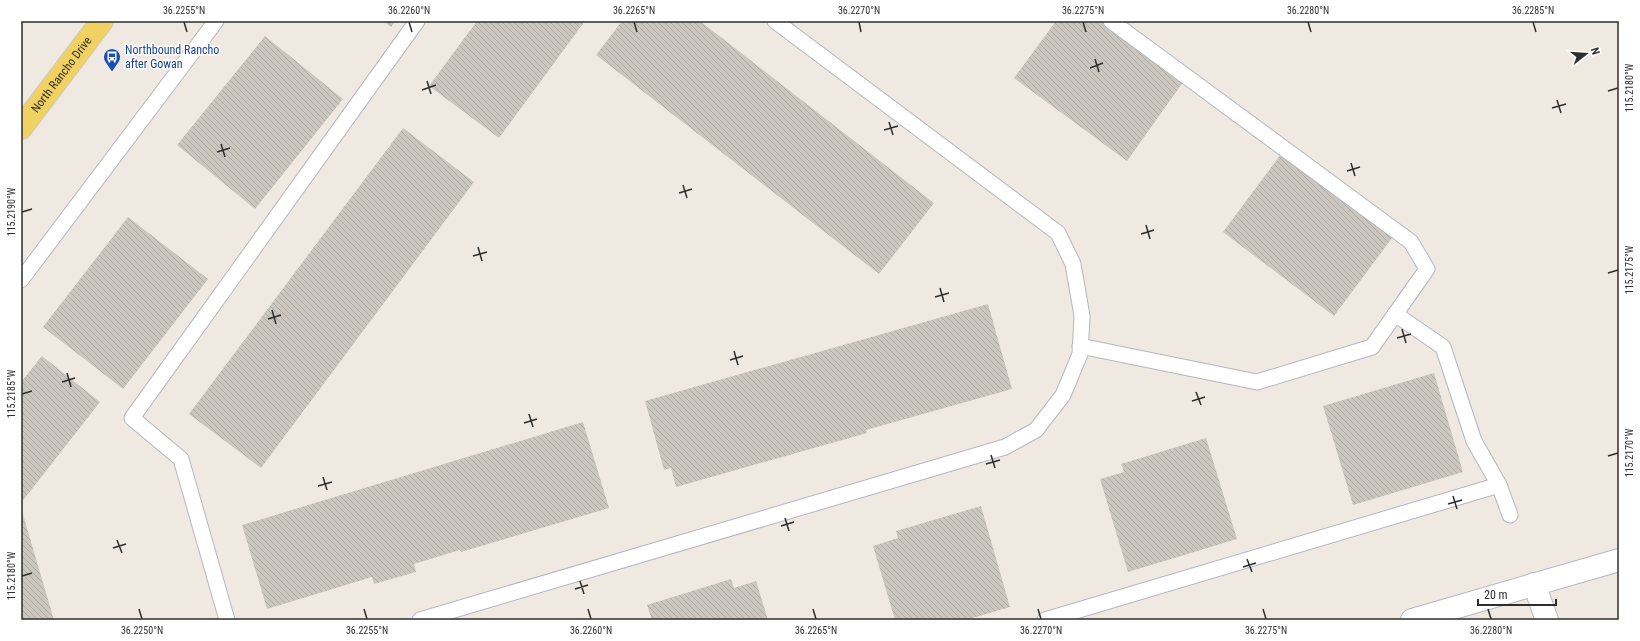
<svg xmlns="http://www.w3.org/2000/svg" width="1640" height="641" font-family="'Roboto Condensed',sans-serif">
<style>
.building{fill:url(#building-back-hatch)}
.lines{fill:none;stroke-linecap:round;stroke-linejoin:round}
.lane-casing{stroke:#b4b7c1;stroke-width:17}
.street-casing{stroke:#b4b7c1;stroke-width:24}
.secondary-casing{stroke:#b4b7c1;stroke-width:24}
.primary-casing{stroke:#c9c9c9;stroke-width:24}
.lane{stroke:#fff;stroke-width:15}
.street{stroke:#fff;stroke-width:22}
.secondary{stroke:#fff;stroke-width:22}
.primary{stroke:#f2d163;stroke-width:22}
.ticks{fill:none;stroke:#2e2e2e;stroke-width:1.5}
.labels{text-anchor:middle;stroke-width:3;stroke-linejoin:round;paint-order:stroke}
.transit-label{font-size:12px;fill:#164399;stroke:#fff;text-anchor:start}
.street-label{font-size:12px;fill:#2e2e2e;stroke:#fff}
.neatline{fill:none;stroke:#2e2e2e;stroke-width:1.5}
.ticks-label{font-size:10px;text-anchor:middle;fill:#2e2e2e}
</style>
<defs>
<pattern id="building-back-hatch" width="6" height="6" patternUnits="userSpaceOnUse"><rect width="6" height="6" fill="#cbc7bf"/><path d="M-1 5l2 2M0 0l6 6M5-1l2 2" fill="none" stroke="#afaba4"/></pattern>
</defs>
<rect width="100%" height="100%" fill="#efe9e1"/>
<g class="building">
<path d="M383 21H396L391 27Z"/>
<path d="M477 21H585L499 138 429 86Z"/>
<path d="M622 21H700L934 203 879 274 596 55Z"/>
<path d="M1056 21H1109L1186 78 1127 161 1014 78Z"/>
<path d="M265 36 343 99 255 209 177 145Z"/>
<path d="M403 128 474 182 261 468 189 414Z"/>
<path d="M1284 150 1395 234 1334 316 1223 232Z"/>
<path d="M128 217 208 279 123 389 43 327Z"/>
<path d="M988 304 1012 389 866 430 867 433 676 487 671 468 664 470 645 401Z"/>
<path d="M42 356 100 402 21 503V382Z"/>
<path d="M1434 373 1463 472 1353 505 1323 406Z"/>
<path d="M583 422 609 508 461 552 460 550 414 564 416 572 374 584 372 577 267 609 242 525Z"/>
<path d="M1206 438 1237 539 1128 572 1100 479 1124 472 1121 464Z"/>
<path d="M981 506 1010 607 966 620H895L873 546 898 538 896 531Z"/>
<path d="M21 508 54 620H21Z"/>
<path d="M731 579 734 588 756 581 768 620H652L647 605Z"/>
</g>
<g class="lines">
<g class="lane-casing">
<g id="lane">
<path d="M21 280 216 21"/>
<path d="M1395 314 1443 347 1474 441 1499 485"/>
<path d="M1080 346 1257 382 1372 347 1427 269 1411 242 1111 21"/>
<path d="M227 620 181 459 132 418 417 21"/>
<path d="M420 620 1005 447 1036 430 1063 395 1080 354 1082 316 1073 264 1058 233 775 21"/>
<path d="M1045 620 1499 485 1510 515"/>
</g>
</g>
<g class="street-casing">
<path id="street" d="M1534 584 1547 620"/>
</g>
<g class="secondary-casing">
<path id="secondary" d="M1412 620 1619 560"/>
</g>
<g class="primary-casing">
<g id="primary">
<path id="s1" d="M21 128 102 21"/>
</g>
</g>
<use href="#lane" class="lane"/>
<use href="#street" class="street"/>
<use href="#secondary" class="secondary"/>
<use href="#primary" class="primary"/>
</g>
<path class="ticks" d="M184 22 187 32M409 22 412 32M634 22 637 32M859 22 861 32M1083 22 1086 32M1308 22 1311 32M1533 22 1536 32M1095 59 1099 72M1090 68 1103 63M427 81 431 94M422 90 436 85M1608 91 1618 88M1557 100 1561 113M1552 108 1566 104M889 122 893 135M884 130 898 126M221 144 225 157M217 152 230 148M1351 163 1355 176M1347 171 1360 167M683 185 687 198M679 193 692 189M22 212 32 209M1146 225 1150 239M1141 234 1154 230M478 247 482 261M473 256 487 252M1608 273 1618 270M940 288 944 302M935 297 949 293M272 310 276 324M268 319 281 315M1402 329 1406 343M1397 338 1411 334M734 351 738 365M730 360 743 356M67 373 71 387M62 382 75 378M1196 392 1201 405M22 394 32 391M1192 401 1205 397M529 414 533 427M524 423 537 419M991 455 995 468M1608 456 1618 453M986 464 1000 460M323 477 327 490M318 486 332 482M1453 496 1457 509M1448 504 1462 500M785 518 789 531M781 526 794 522M117 540 122 553M113 548 126 544M1247 559 1252 572M1243 567 1256 563M22 576 32 573M580 581 584 594M575 589 588 585M139 609 142 619M364 609 367 619M588 609 591 619M813 609 816 619M1038 609 1041 619M1263 609 1266 619M1488 609 1491 619"/>
<defs>
<g id="bus-pin" transform="scale(0.9)"><path d="M0 17L-7.5 6A9.5 9.5 0 1 1 7.5 6Z" fill="#1a4fb4" stroke="#fff"/><path d="M-5-6H5V4H4V6H2V4H-2V6H-4V4H-5ZM-3.5-4V0h7V-4ZM-3.5 1.2v1.5H-2V1.2ZM2 1.2v1.5H3.5V1.2Z" fill="#fff"/></g>
</defs>
<g fill-rule="evenodd">
<use href="#bus-pin" x="112" y="57"/>
</g>
<g class="labels">
<g class="transit-label">
<text x="125" y="54">Northbound Rancho<tspan x="125" dy="14">after Gowan</tspan></text>
</g>
<g class="street-label">
<text dy="4" stroke="none"><textPath href="#s1" startOffset="67">North Rancho Drive</textPath></text>
</g>
</g>
<rect width="1640" height="641" fill="none" stroke="#ffffff" stroke-width="44"/>
<g transform="translate(1586 54) rotate(73)" stroke="#ffffff" stroke-width="3" paint-order="stroke">
<path d="M0-3L7 15L0 10L-7 15Z" fill="#2e2e2e"/>
<text y="-6" font-size="11" font-weight="bold" text-anchor="middle" fill="#2e2e2e">N</text>
</g>
<path d="M1478 599v6h78v-6" fill="none" stroke="#2e2e2e" stroke-width="2"/>
<text x="1484" y="599" font-size="12" fill="#2e2e2e" stroke="#ffffff" stroke-width="3" paint-order="stroke">20 m</text>
<rect x="22" y="22" width="1596" height="597" class="neatline"/>
<g class="ticks-label">
<text x="184" y="14">36.2255°N</text>
<text x="409" y="14">36.2260°N</text>
<text x="634" y="14">36.2265°N</text>
<text x="859" y="14">36.2270°N</text>
<text x="1083" y="14">36.2275°N</text>
<text x="1308" y="14">36.2280°N</text>
<text x="1533" y="14">36.2285°N</text>
<text transform="translate(1629 88) rotate(-90)" y="4">115.2180°W</text>
<text transform="translate(11 212) rotate(-90)" y="4">115.2190°W</text>
<text transform="translate(1629 270) rotate(-90)" y="4">115.2175°W</text>
<text transform="translate(11 394) rotate(-90)" y="4">115.2185°W</text>
<text transform="translate(1629 453) rotate(-90)" y="4">115.2170°W</text>
<text transform="translate(11 576) rotate(-90)" y="4">115.2180°W</text>
<text x="142" y="634">36.2250°N</text>
<text x="367" y="634">36.2255°N</text>
<text x="591" y="634">36.2260°N</text>
<text x="816" y="634">36.2265°N</text>
<text x="1041" y="634">36.2270°N</text>
<text x="1266" y="634">36.2275°N</text>
<text x="1491" y="634">36.2280°N</text>
</g>
</svg>
